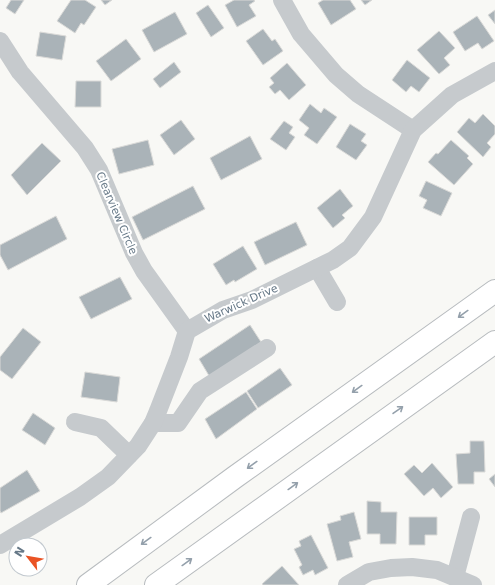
<svg xmlns="http://www.w3.org/2000/svg" width="495" height="585" font-family="'DejaVu Sans',sans-serif">
<style>
.building{fill:#aab3b8;stroke:#dadad8}
.lines{fill:none;stroke-linecap:round;stroke-linejoin:round}
.highway-casing{stroke:#b8bcbf;stroke-width:24}
.minor{stroke:#c6cacd;stroke-width:18}
.highway{stroke:#fff;stroke-width:22}
.oneway{stroke:#94a0ab}
.labels{text-anchor:middle;stroke-width:4;stroke-linejoin:round;paint-order:stroke}
.street-label{font-size:11px;fill:#667887;stroke:#fff}
</style>
<rect width="100%" height="100%" fill="#f8f8f5"/>
<g class="building">
<path d="M11 0H24L15 14 6 8Z"/>
<path d="M71 0H85L96 7 84 25 81 23 75 33 57 21Z"/>
<path d="M101 0H112L105 5Z"/>
<path d="M234 0H254L255 1 249 5 256 16 237 27 225 5Z"/>
<path d="M323 0H350L356 9 331 25 318 3Z"/>
<path d="M361 0H372L365 5Z"/>
<path d="M208 5 224 28 211 37 196 13Z"/>
<path d="M495 10V24L488 15Z"/>
<path d="M175 12 187 34 154 52 142 30Z"/>
<path d="M477 16 494 41 482 49 478 43 465 51 453 32Z"/>
<path d="M263 29 272 41 275 39 283 51 263 65 246 41Z"/>
<path d="M439 31 455 48 444 58 450 65 439 74 417 50Z"/>
<path d="M40 32 66 36 62 60 36 56Z"/>
<path d="M126 39 141 59 111 81 96 61Z"/>
<path d="M407 60 430 78 419 92 411 86 406 92 392 80Z"/>
<path d="M174 62 181 72 160 88 153 79Z"/>
<path d="M287 63 306 85 289 100 280 90 275 94 269 87 274 83 270 78Z"/>
<path d="M76 81H101V107H75Z"/>
<path d="M310 104 321 113 324 108 337 117 317 144 304 135 309 128 299 120Z"/>
<path d="M483 114 495 126V134L487 143 491 147 483 157 457 132 469 118 475 123Z"/>
<path d="M181 120 195 139 174 155 160 135Z"/>
<path d="M284 121 293 127 289 133 295 137 286 150 270 139Z"/>
<path d="M350 124 366 134 361 141 367 145 356 160 336 147Z"/>
<path d="M250 136 262 159 221 180 210 158Z"/>
<path d="M148 140 154 165 119 174 112 149Z"/>
<path d="M451 140 469 156 467 158 473 164 454 185 428 162 436 153 438 154Z"/>
<path d="M42 143 61 161 27 195 11 175Z"/>
<path d="M426 181 452 193 441 216 423 208 427 200 419 196Z"/>
<path d="M193 186 205 209 143 240 132 217Z"/>
<path d="M340 189 353 206 342 215 345 218 333 228 317 208Z"/>
<path d="M56 216 67 239 8 270 0 255V245Z"/>
<path d="M296 222 307 245 265 265 254 242Z"/>
<path d="M243 246 257 269 235 282 234 280 226 285 213 264Z"/>
<path d="M120 277 132 299 91 319 79 297Z"/>
<path d="M250 325 263 345 211 379 199 359Z"/>
<path d="M23 328 41 342 12 379 0 370V357Z"/>
<path d="M280 368 292 385 258 408 247 391Z"/>
<path d="M85 372 120 377 117 402 81 397Z"/>
<path d="M246 392 257 409 216 439 205 419Z"/>
<path d="M33 413 55 428 45 445 22 430Z"/>
<path d="M470 441H484L485 472H474V484H458L456 454 470 453Z"/>
<path d="M432 463 453 487 441 498 433 488 424 496 404 474 414 465 422 473Z"/>
<path d="M27 470 40 491 1 513 0 511V488Z"/>
<path d="M495 474V487L489 479Z"/>
<path d="M367 501 381 502V512H397L396 544H380V534H367Z"/>
<path d="M354 512 361 539 349 542 353 557 337 561 327 524 341 520 340 516Z"/>
<path d="M409 517H437V535H425V545H409Z"/>
<path d="M311 535 328 568 315 575 313 570 303 575 299 567 302 565 294 549 301 546 299 541Z"/>
<path d="M282 566 299 585H263L262 584Z"/>
</g>
<g class="lines">
<g class="highway-casing">
<g id="highway">
<path d="M88 585 235 477 495 291"/>
<path d="M156 585 495 342"/>
</g>
</g>
<g class="minor">
<path d="M282 0 301 34 336 75 358 94 413 130"/>
<path d="M0 41 20 72 85 148 99 170 134 253 144 271 187 331"/>
<path d="M317 268 337 302"/>
<path d="M75 422 101 428 129 455"/>
<path d="M153 423H178L200 391 267 348"/>
<path d="M0 545 80 497 108 477 138 446 153 423 158 411 179 357 187 331 223 310 252 300 333 260 350 248 373 217 413 130 452 95 495 71"/>
<path d="M455 577 471 517"/>
<path d="M347 585 369 572 391 568 412 567 437 570 473 585"/>
</g>
<use href="#highway" class="highway"/>
</g>
<defs><path id="oneway-shaft" d="M-6 0H5M1.5-3L5.5 0L1.5 3" fill="none" stroke-width="1.6" stroke-linecap="round" stroke-linejoin="round"/></defs>
<g class="oneway">
<use href="#oneway-shaft" transform="translate(463 314) rotate(144)"/>
<use href="#oneway-shaft" transform="translate(357 389) rotate(144)"/>
<use href="#oneway-shaft" transform="translate(398 410) rotate(-35)"/>
<use href="#oneway-shaft" transform="translate(252 465) rotate(144)"/>
<use href="#oneway-shaft" transform="translate(293 486) rotate(-36)"/>
<use href="#oneway-shaft" transform="translate(146 541) rotate(144)"/>
<use href="#oneway-shaft" transform="translate(187 562) rotate(-36)"/>
</g>
<g class="labels">
<g class="street-label">
<text transform="translate(117 213) rotate(67)" y="4">Clearview Circle</text>
<text transform="translate(241 303) rotate(-24)" y="4">Warwick Drive</text>
</g>
</g>
<g transform="translate(28 557) rotate(301)"><circle r="19" fill="#ffffff" stroke="#c2c9cf"/>
<path d="M0-3L7 15L0 10L-7 15Z" fill="#ea5324"/>
<text y="-6" font-size="11" font-weight="bold" text-anchor="middle" fill="#667887">N</text>
</g>
</svg>
